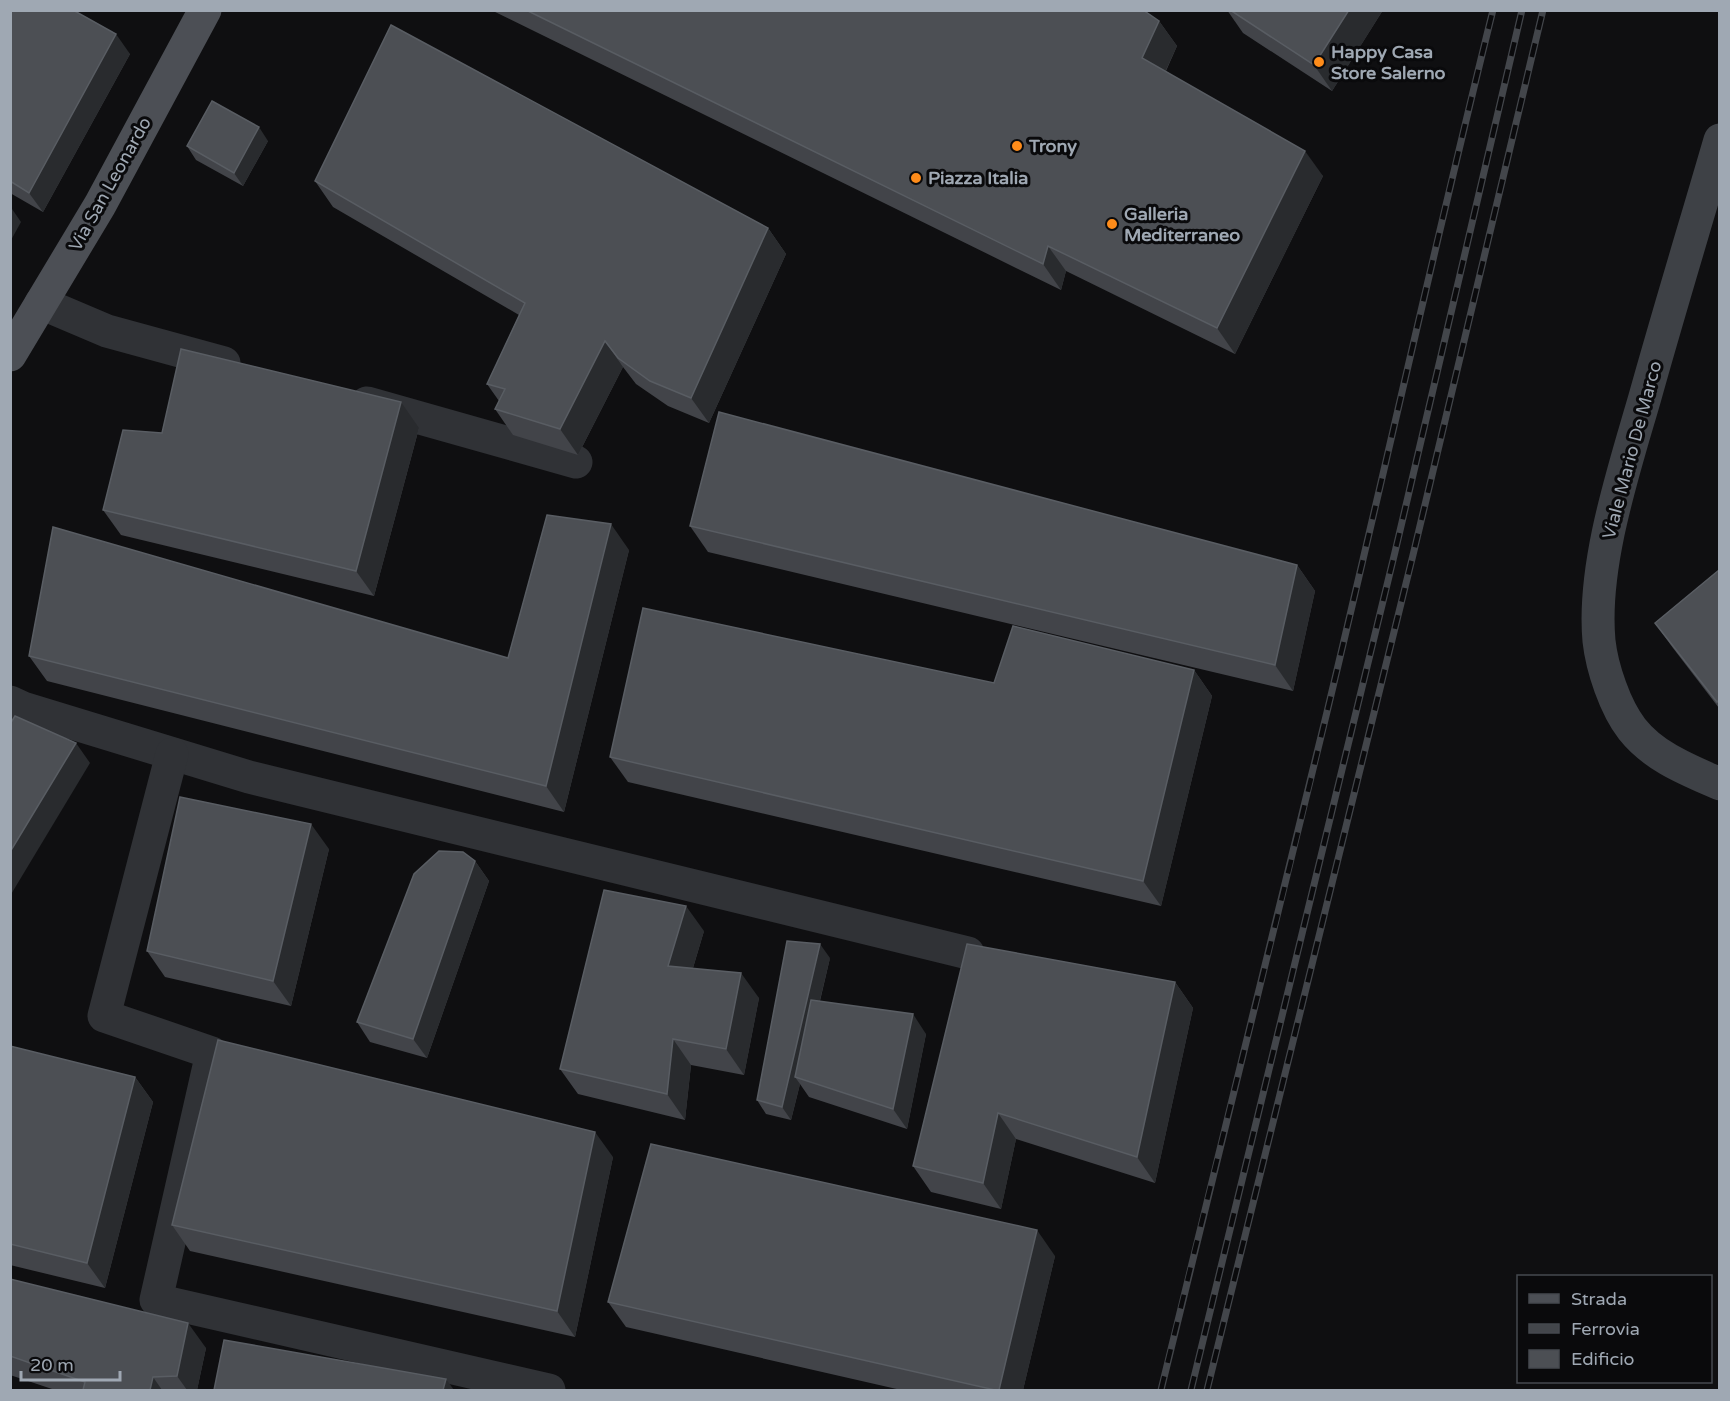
<svg xmlns="http://www.w3.org/2000/svg" width="1730" height="1401" font-family="'Varela Round',sans-serif">
<style>
.lines{fill:none;stroke-linecap:round;stroke-linejoin:round}
.street{stroke:#303236;stroke-width:33}
.secondary{stroke:#3e4146;stroke-width:33}
.primary{stroke:#4c4f55;stroke-width:33}
.rail-casing{stroke:#43464b;stroke-width:7}
.rail{stroke:#0a0a0c;stroke-width:4.5;stroke-dasharray:14;stroke-linecap:butt}
.wall{fill:#424449}
.shaded-wall{fill:#292b2e}
.building{fill:#4c4f54;stroke:#595d63;stroke-width:1.5}
.poi-dot{fill:#fe8c1a;stroke:#0a0a0c;stroke-width:2}
.labels{text-anchor:middle;stroke-width:6;stroke-linejoin:round;paint-order:stroke}
.poi-label{font-size:18px;font-weight:bold;fill:#9fa8b3;stroke:#0a0a0c;text-anchor:start}
.street-label{font-size:18px;fill:#9fa8b3;stroke:#0a0a0c}
</style>
<rect width="100%" height="100%" fill="#0f0f11"/>
<g class="lines">
<g class="street">
<path d="M41 303 107 331 224 363"/>
<path d="M367 403 576 462"/>
<path d="M10 702 23 708 249 777 968 953"/>
<path d="M172 754 104 1016 212 1053 156 1300 549 1390"/>
</g>
<path class="secondary" d="M1720 140C1695 226 1669 311 1645 397 1624 470 1592 565 1599 641 1602 668 1615 707 1632 729 1654 757 1688 770 1720 784"/>
<path class="primary" d="M10 355 100 205 205 10"/>
<g class="rail-casing">
<g id="rail">
<path d="M1161 1390C1215 1164 1273 938 1327 712 1383 478 1435 244 1493 10"/>
<path d="M1191 1390 1395 552 1522 10"/>
<path d="M1207 1390 1413 555 1543 10"/>
</g>
</g>
<use href="#rail" class="rail"/>
</g>
<g class="wall">
<path d="M10 10 130 54 43 212 10 193Z"/>
<path d="M491 10H1143L1159 21 1177 46 1166 71 1323 176 1235 354 1066 271 1061 290Z"/>
<path d="M1227 10H1383L1332 91 1243 33Z"/>
<path d="M268 141 243 186 196 160 187 146Z"/>
<path d="M315 181 768 228 786 254 709 423 668 406 636 384 623 367 578 455 513 435 495 409 499 401 487 384 519 315 333 207Z"/>
<path d="M419 428 374 596 121 535 103 510 162 433Z"/>
<path d="M690 526 1297 565 1315 591 1293 691 708 552Z"/>
<path d="M629 550 564 812 47 681 29 656 508 658Z"/>
<path d="M1719 570V708L1673 648 1655 623Z"/>
<path d="M1194 670 1212 696 1161 906 628 782 610 757 994 683Z"/>
<path d="M329 849 291 1006 165 977 147 951Z"/>
<path d="M475 861 489 881 427 1058 370 1042 357 1022Z"/>
<path d="M704 931 693 968 759 998 744 1075 691 1065 685 1120 578 1094 560 1069Z"/>
<path d="M830 958 820 1001 926 1034 907 1129 809 1097 800 1084 791 1120 766 1114 757 1100Z"/>
<path d="M1175 982 1193 1008 1155 1183 1016 1139 1001 1209 931 1192 913 1166Z"/>
<path d="M10 1046 135 1077 153 1102 105 1288 10 1265Z"/>
<path d="M613 1157 575 1337 190 1251 172 1225Z"/>
<path d="M1055 1256 1023 1390H901L626 1327 608 1302Z"/>
<path d="M10 1279 206 1348 197 1390H55L10 1375Z"/>
</g>
<g class="shaded-wall">
<path d="M1349 10H1383L1332 91 1314 65Z"/>
<path d="M1159 21 1177 46 1160 83 1142 58Z"/>
<path d="M116 34 130 54 43 212 29 193Z"/>
<path d="M259 127 268 141 243 186 234 173Z"/>
<path d="M1305 151 1323 176 1235 354 1217 328Z"/>
<path d="M10 206 21 222 10 242Z"/>
<path d="M768 228 786 254 709 423 691 398Z"/>
<path d="M1048 246 1066 271 1061 290 1043 264Z"/>
<path d="M605 341 623 367 578 455 560 429Z"/>
<path d="M401 402 419 428 374 596 356 571Z"/>
<path d="M611 524 629 550 564 812 546 786Z"/>
<path d="M1297 565 1315 591 1293 691 1275 665Z"/>
<path d="M1194 670 1212 696 1161 906 1143 881Z"/>
<path d="M76 743 90 763 10 896V852Z"/>
<path d="M311 824 329 849 291 1006 273 981Z"/>
<path d="M475 861 489 881 427 1058 413 1039Z"/>
<path d="M686 906 704 931 686 991 668 966Z"/>
<path d="M820 944 830 958 801 1079 795 1077 800 1084 791 1120 782 1107Z"/>
<path d="M741 973 759 998 744 1075 726 1049Z"/>
<path d="M1175 982 1193 1008 1155 1183 1137 1157Z"/>
<path d="M913 1014 926 1034 907 1129 893 1109Z"/>
<path d="M673 1039 691 1065 685 1120 667 1094Z"/>
<path d="M135 1077 153 1102 105 1288 87 1263Z"/>
<path d="M998 1113 1016 1139 1001 1209 983 1183Z"/>
<path d="M595 1132 613 1157 575 1337 557 1311Z"/>
<path d="M1037 1230 1055 1256 1023 1390H999Z"/>
<path d="M188 1323 206 1348 197 1390H187L177 1376Z"/>
<path d="M153 1377 162 1390H150Z"/>
<path d="M446 1379 454 1390H443Z"/>
</g>
<g class="building">
<path d="M10 10H73L116 34 29 193 10 181Z"/>
<path d="M526 10H1143L1159 21 1142 58 1305 151 1217 328 1048 246 1043 264Z"/>
<path d="M1230 10H1349L1314 65Z"/>
<path d="M391 25 768 228 691 398 650 381 618 358 605 341 560 429 495 409 505 389 487 384 525 303 315 181Z"/>
<path d="M212 101 259 127 234 173 187 146Z"/>
<path d="M181 349 401 402 356 571 103 510 123 430 162 433Z"/>
<path d="M719 412 1297 565 1275 665 690 526Z"/>
<path d="M547 515 611 524 546 786 29 656 53 527 508 658Z"/>
<path d="M1719 570V700L1717 702 1655 623Z"/>
<path d="M643 608 994 683 1013 626 1194 670 1143 881 610 757Z"/>
<path d="M15 716 76 743 10 852V724Z"/>
<path d="M180 797 311 824 273 981 147 951Z"/>
<path d="M439 851 463 852 475 861 413 1039 357 1022 414 874Z"/>
<path d="M604 890 686 906 668 966 741 973 726 1049 673 1039 667 1094 560 1069Z"/>
<path d="M787 941 820 944 782 1107 757 1100Z"/>
<path d="M967 944 1175 982 1137 1157 998 1113 983 1183 913 1166Z"/>
<path d="M811 1000 913 1014 893 1109 795 1077Z"/>
<path d="M218 1040 595 1132 557 1311 172 1225Z"/>
<path d="M10 1046 135 1077 87 1263 10 1244Z"/>
<path d="M651 1144 1037 1230 999 1390H995L608 1302Z"/>
<path d="M10 1279 188 1323 177 1376 153 1377 150 1390H83L85 1382 10 1356Z"/>
<path d="M224 1340 446 1379 443 1390H214Z"/>
</g>
<g class="poi-dot">
<circle cx="1319" cy="62" r="6"/>
<circle cx="1017" cy="146" r="6"/>
<circle cx="916" cy="178" r="6"/>
<circle cx="1112" cy="224" r="6"/>
</g>
<g class="labels">
<g class="poi-label">
<text x="1331" y="58">Happy Casa<tspan x="1331" dy="21">Store Salerno</tspan></text>
<text x="1029" y="152">Trony</text>
<text x="928" y="184">Piazza Italia</text>
<text x="1124" y="220">Galleria<tspan x="1124" dy="21">Mediterraneo</tspan></text>
</g>
<g class="street-label">
<text transform="translate(110 184) rotate(-61)" y="6">Via San Leonardo</text>
<text transform="translate(1632 450) rotate(-75)" y="6">Viale Mario De Marco</text>
</g>
</g>
<rect width="1730" height="1401" fill="none" stroke="#9fa8b3" stroke-width="24"/>
<rect x="1517" y="1275" width="195" height="108" fill="#0a0a0c" stroke="#46494f" stroke-width="1.5"/>
<rect x="1529" y="1294" width="30" height="9" fill="#4c4f55" stroke="#46494f" stroke-width="1.5"/>
<text x="1571" y="1305" font-size="18" fill="#9fa8b3">Strada</text>
<rect x="1529" y="1324" width="30" height="9" fill="#43464b" stroke="#46494f" stroke-width="1.5"/>
<text x="1571" y="1335" font-size="18" fill="#9fa8b3">Ferrovia</text>
<rect x="1529" y="1350" width="30" height="18" fill="#4c4f54" stroke="#46494f" stroke-width="1.5"/>
<text x="1571" y="1365" font-size="18" fill="#9fa8b3">Edificio</text>
<path d="M21 1371v9h99v-9" fill="none" stroke="#9fa8b3" stroke-width="3"/>
<text x="30" y="1371" font-size="18" fill="#9fa8b3" stroke="#0a0a0c" stroke-width="4.5" paint-order="stroke">20 m</text>
</svg>
